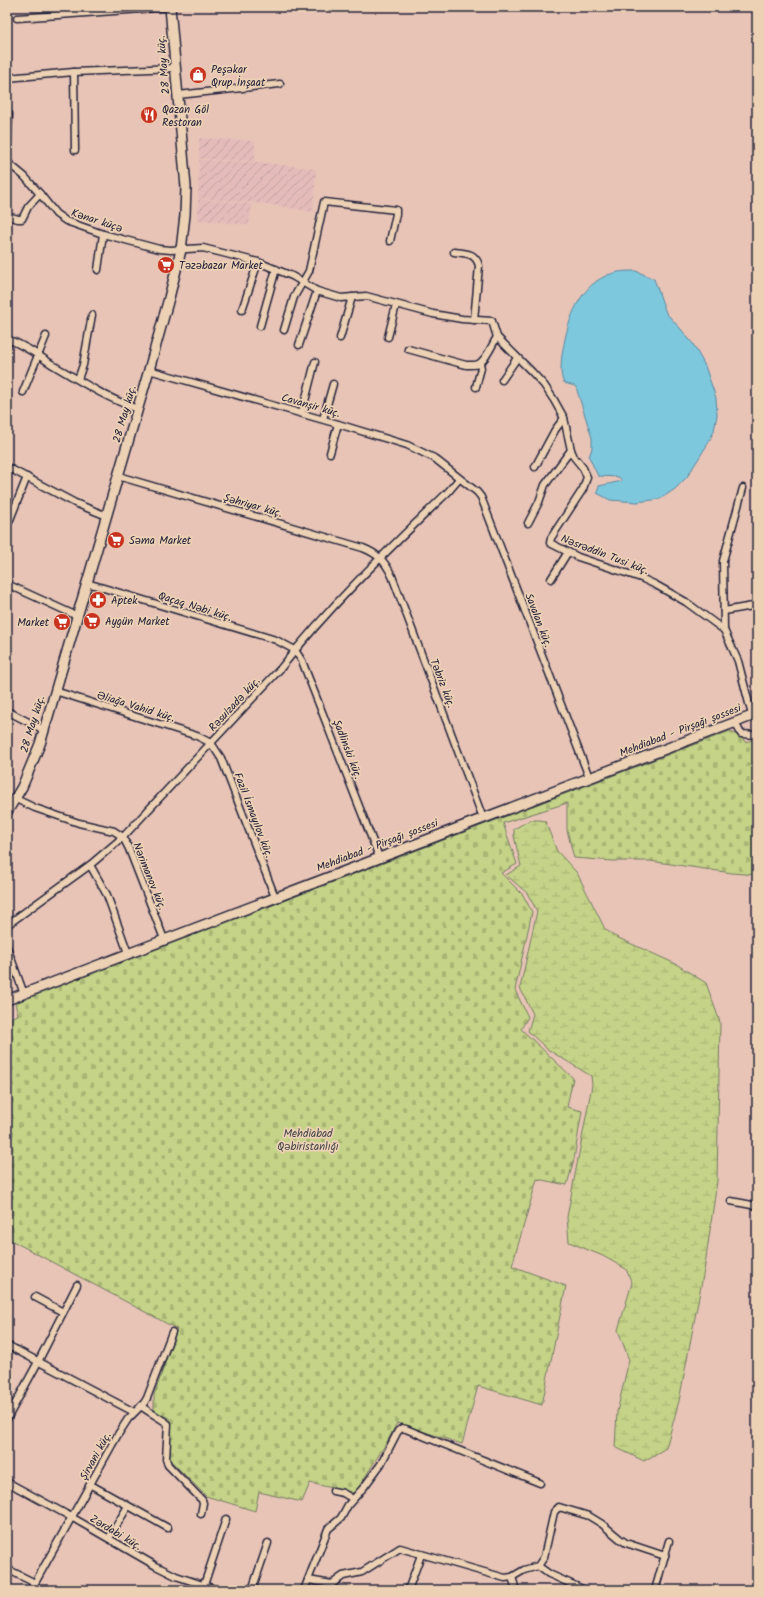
<svg xmlns="http://www.w3.org/2000/svg" width="764" height="1597" font-family="Kalam,sans-serif">
<style>
.industrial{fill:url(#industrial-furrows)}
.wetland{fill:url(#wetland-marsh);stroke:#737a61}
.cemetery{fill:url(#cemetery-stones);stroke:#737a61}
.water{fill:#7ec8de;stroke:#59869d}
.lines{fill:none;stroke-linecap:round;stroke-linejoin:round}
.street-casing{stroke:#22223b;stroke-width:9}
.secondary-casing{stroke:#22223b;stroke-width:12}
.street{stroke:#edd1b4;stroke-width:6}
.secondary{stroke:#edd1b4;stroke-width:9}
.labels{text-anchor:middle;stroke-width:3.5;stroke-linejoin:round;paint-order:stroke}
.street-label{font-size:11px;fill:#22223b;stroke:#edd1b4}
.poi-label{font-size:11px;fill:#22223b;stroke:#edd1b4;text-anchor:start}
.park-label{font-size:11px;fill:#42454a;stroke:#edd1b4}
</style>
<defs>
<pattern id="industrial-furrows" width="10" height="10" patternUnits="userSpaceOnUse"><rect width="10" height="10" fill="#e4bbb9"/><path d="M-1 1l2-2M0 10L10 0M9 11l2-2" fill="none" stroke="#c3a0a0"/></pattern>
<pattern id="wetland-marsh" width="20" height="14" patternUnits="userSpaceOnUse"><rect width="20" height="14" fill="#c4d387"/><path d="M1 5h8M5 5V1M11 12h8M15 12V8" fill="none" stroke="#a8b575"/></pattern>
<pattern id="cemetery-stones" width="16" height="16" patternUnits="userSpaceOnUse"><rect width="16" height="16" fill="#c4d387"/><path d="M2 7V4a2 2 0 0 1 4 0v3zM10 15v-3a2 2 0 0 1 4 0v3z" fill="#a8b575"/></pattern>
</defs>
<rect width="100%" height="100%" fill="#e8c4b7"/>
<filter id="ink" filterUnits="userSpaceOnUse"><feTurbulence type="fractalNoise" baseFrequency=".025" numOctaves="2"/><feDisplacementMap in="SourceGraphic" scale="8" xChannelSelector="R" yChannelSelector="G"/><feConvolveMatrix kernelMatrix="1 2 1 2 8 2 1 2 1" color-interpolation-filters="sRGB"/></filter>
<g filter="url(#ink)">
<g class="industrial">
<path d="M199 138 255 141V161L199 159Z"/>
<path d="M199 160 259 162 316 169 313 212 266 204 198 198Z"/>
<path d="M198 199 252 204 249 225 198 220Z"/>
</g>
<path class="wetland" d="M530 820H540L545 821 557 851 577 873 605 929 614 936 676 964 706 983 720 1022 717 1181 705 1265 679 1401 666 1448 644 1461 615 1447 617 1412 629 1360 618 1330 632 1283 626 1269 603 1256 569 1242 567 1217 592 1085 591 1076 547 1049 528 1031 533 1014 520 988 537 911 527 893 506 875 521 866 514 836V829Z"/>
<path class="cemetery" d="M730 731 743 739 745 742 757 739V875L732 873 650 861H613L574 858 567 830V803L503 823 517 864 501 873 523 895 532 912 515 990 528 1017 521 1029 573 1078 567 1107 582 1111 574 1159 567 1185 537 1179 512 1266 566 1286 542 1405 478 1386 462 1444 397 1423 387 1442 355 1493 310 1483 302 1502 259 1492 255 1511 206 1496 170 1460 169 1418 154 1412V1395L177 1329 7 1238V1019L18 1015 15 1003Z"/>
<path class="water" d="M636 271 654 279 666 313 680 328 693 344 705 366 716 398 717 415 714 431 707 445 687 477 675 489 660 499 637 502 610 500 597 493 599 486 622 481 619 477 598 476 589 457 592 448V438L576 387C572 384 565 385 563 381 559 373 562 352 564 344 570 313 583 279 618 272 624 271 630 271 636 271Z"/>
<g class="lines">
<g class="street-casing">
<g id="street">
<path d="M17 18 170 7"/>
<path d="M74 72 75 150"/>
<path d="M7 78 74 72 175 68"/>
<path d="M178 95 280 84"/>
<path d="M7 159 9 114"/>
<path d="M7 162 24 176 40 194 56 214 66 221 103 234 159 249 171 250 203 248 258 262 292 276 317 291 341 298 366 296 433 314 462 319 492 321 497 337 532 372 544 385 554 400 564 418 571 450 574 457 583 468 587 477 583 489 551 538 550 543 578 557 641 578 656 585 686 602 724 630 738 661 752 715"/>
<path d="M7 216 18 219H22L28 207 40 194"/>
<path d="M454 252C466 253 476 253 479 266L474 320"/>
<path d="M98 270 103 234"/>
<path d="M242 310 258 262"/>
<path d="M260 326 276 269"/>
<path d="M284 330 294 297 309 271 324 202 396 210V214L390 241"/>
<path d="M388 337 396 305"/>
<path d="M340 338 352 297"/>
<path d="M7 339C24 345 38 355 53 365 80 381 108 399 138 409"/>
<path d="M299 345 317 291"/>
<path d="M408 349 466 365C471 365 476 366 480 363 487 358 492 345 497 337"/>
<path d="M149 370 338 424 407 445 434 458 477 492 481 497 589 777"/>
<path d="M78 379 83 365 92 315"/>
<path d="M502 380 517 358"/>
<path d="M476 387 481 368 480 364"/>
<path d="M23 392 46 336"/>
<path d="M302 413 315 362"/>
<path d="M323 419 333 384"/>
<path d="M330 453 338 424"/>
<path d="M7 467 75 503 107 516"/>
<path d="M535 467 555 430 564 418"/>
<path d="M118 476 363 548C378 554 385 561 392 576L483 818"/>
<path d="M9 522 27 477"/>
<path d="M528 523 539 502 545 485 571 450"/>
<path d="M551 579 568 552"/>
<path d="M87 583 276 640 295 650 302 661 379 857"/>
<path d="M7 584 77 616"/>
<path d="M724 611 753 606"/>
<path d="M724 630 723 561 743 488"/>
<path d="M55 691 197 736 211 743 221 758 275 897"/>
<path d="M7 711 44 730"/>
<path d="M735 722 741 734 757 735"/>
<path d="M16 799 35 808 79 823 114 831 123 837 129 849 164 939"/>
<path d="M90 865 107 895 128 953"/>
<path d="M7 925 90 865 123 837 281 668C331 604 390 548 448 492L459 479"/>
<path d="M7 947 24 994"/>
<path d="M731 1201 757 1206"/>
<path d="M35 1297 63 1312"/>
<path d="M7 1345 134 1412"/>
<path d="M141 1406C147 1411 165 1421 168 1424L166 1459 168 1465 202 1500 203 1503 201 1514"/>
<path d="M7 1419 38 1362 77 1285"/>
<path d="M7 1482 73 1518 156 1566 176 1576 218 1590"/>
<path d="M91 1485 168 1528"/>
<path d="M333 1491 343 1493 353 1499"/>
<path d="M109 1538 128 1506"/>
<path d="M538 1566 549 1574 585 1590"/>
<path d="M7 1569 35 1583"/>
<path d="M512 1577 516 1590"/>
<path d="M308 1580 332 1584 343 1576 362 1572 400 1548 505 1578 512 1577 524 1570 538 1566 544 1557 554 1512 559 1507 589 1516 602 1524 620 1539 626 1543 665 1556"/>
<path d="M204 1585 226 1519"/>
<path d="M31 1590 117 1436 128 1419 144 1403 147 1398 172 1332"/>
<path d="M252 1590 268 1543"/>
<path d="M304 1590 328 1529 341 1518 348 1505 364 1487 381 1464 398 1431 402 1428 406 1429 540 1483"/>
<path d="M408 1590 421 1555"/>
<path d="M655 1590 669 1541"/>
</g>
</g>
<g class="secondary-casing">
<g id="secondary">
<path d="M7 812 22 787 40 744 149 370 169 298 181 250 185 215 186 187 170 7"/>
<path d="M7 1000 757 714"/>
</g>
</g>
<use href="#street" class="street"/>
<use href="#secondary" class="secondary"/>
</g>
</g>
<defs>
<g id="shop-disc" transform="scale(0.9)"><circle r="9.5" fill="#c8321e" stroke="#edd1b4"/><path d="M-5-2.5h2.3a2.7 3.5 0 0 1 5.4 0H5L5.5 6h-11ZM-1.5-2.5h3a1.5 2.3 0 0 0-3 0Z" fill="#fff"/></g>
<g id="restaurant-disc" transform="scale(0.9)"><circle r="9.5" fill="#c8321e" stroke="#edd1b4"/><path d="M-5-6h1v4h1v-4h1v4h1v-4h1v5L-1.5 .5V6h-2V.5L-5-1ZM5-6V6H3V1.5H1.5Q1.5-4 5-6Z" fill="#fff"/></g>
<g id="supermarket-disc" transform="scale(0.9)"><circle r="9.5" fill="#c8321e" stroke="#edd1b4"/><path d="M-6-5.5h2.5l.6 2H6L4.5 2H-2.5L-4.4-4H-6ZM-1.5 3.2a1.3 1.3 0 1 0 .1 0ZM3 3.2a1.3 1.3 0 1 0 .1 0Z" fill="#fff"/></g>
<g id="pharmacy-disc" transform="scale(0.9)"><circle r="9.5" fill="#c8321e" stroke="#edd1b4"/><path d="M-2-6h4v4h4v4h-4v4h-4v-4h-4v-4h4Z" fill="#fff"/></g>
</defs>
<g fill-rule="evenodd">
<use href="#shop-disc" x="198" y="75"/>
<use href="#restaurant-disc" x="149" y="115"/>
<use href="#supermarket-disc" x="166" y="265"/>
<use href="#supermarket-disc" x="116" y="540"/>
<use href="#pharmacy-disc" x="98" y="600"/>
<use href="#supermarket-disc" x="92" y="621"/>
<use href="#supermarket-disc" x="62" y="622"/>
</g>
<g class="labels">
<g class="street-label">
<text transform="translate(163 65) rotate(-95)" y="4">28 May küç.</text>
<text transform="translate(97 220) rotate(18)" y="4">Kənar küçə</text>
<text transform="translate(311 405) rotate(16)" y="4">Cavanşir küç.</text>
<text transform="translate(124 414) rotate(-74)" y="4">28 May küç.</text>
<text transform="translate(253 505) rotate(16)" y="4">Şəhriyar küç.</text>
<text transform="translate(605 554) rotate(21)" y="4">Nəsrəddin Tusi küç.</text>
<text transform="translate(195 606) rotate(17)" y="4">Qaçaq Nəbi küç.</text>
<text transform="translate(539 620) rotate(69)" y="4">Savalan küç.</text>
<text transform="translate(443 683) rotate(69)" y="4">Təbriz küç.</text>
<text transform="translate(234 704) rotate(-47)" y="4">Rəsulzadə küç.</text>
<text transform="translate(136 706) rotate(17)" y="4">Əliağa Vahid küç.</text>
<text transform="translate(32 724) rotate(-73)" y="4">28 May küç.</text>
<text transform="translate(680 730) rotate(-21)" y="4">Mehdiabad - Pirşağı şossesi</text>
<text transform="translate(348 749) rotate(69)" y="4">Şadlinski küç.</text>
<text transform="translate(254 815) rotate(69)" y="4">Fazil İsmayılov küç.</text>
<text transform="translate(377 845) rotate(-21)" y="4">Mehdiabad - Pirşağı şossesi</text>
<text transform="translate(150 876) rotate(68)" y="4">Nərimanov küç.</text>
<text transform="translate(95 1456) rotate(-61)" y="4">Şirvani küç.</text>
<text transform="translate(116 1532) rotate(31)" y="4">Zərdabi küç.</text>
</g>
<g class="poi-label">
<text x="211" y="73">Peşəkar<tspan x="211" dy="13">Qrup İnşaat</tspan></text>
<text x="162" y="113">Qazan Göl<tspan x="162" dy="13">Restoran</tspan></text>
<text x="179" y="269">Təzəbazar Market</text>
<text x="129" y="544">Səma Market</text>
<text x="111" y="604">Aptek</text>
<text x="105" y="625">Aygün Market</text>
<text x="49" y="626" text-anchor="end">Market</text>
</g>
<g class="park-label">
<text x="308" y="1137">Mehdiabad<tspan x="308" dy="13">Qəbiristanlığı</tspan></text>
</g>
</g>
<rect width="764" height="1597" fill="none" stroke="#edd1b4" stroke-width="24"/>
<rect x="12" y="12" width="740" height="1573" fill="none" stroke="#22223b" stroke-width="1.5" filter="url(#ink)"/>
</svg>
